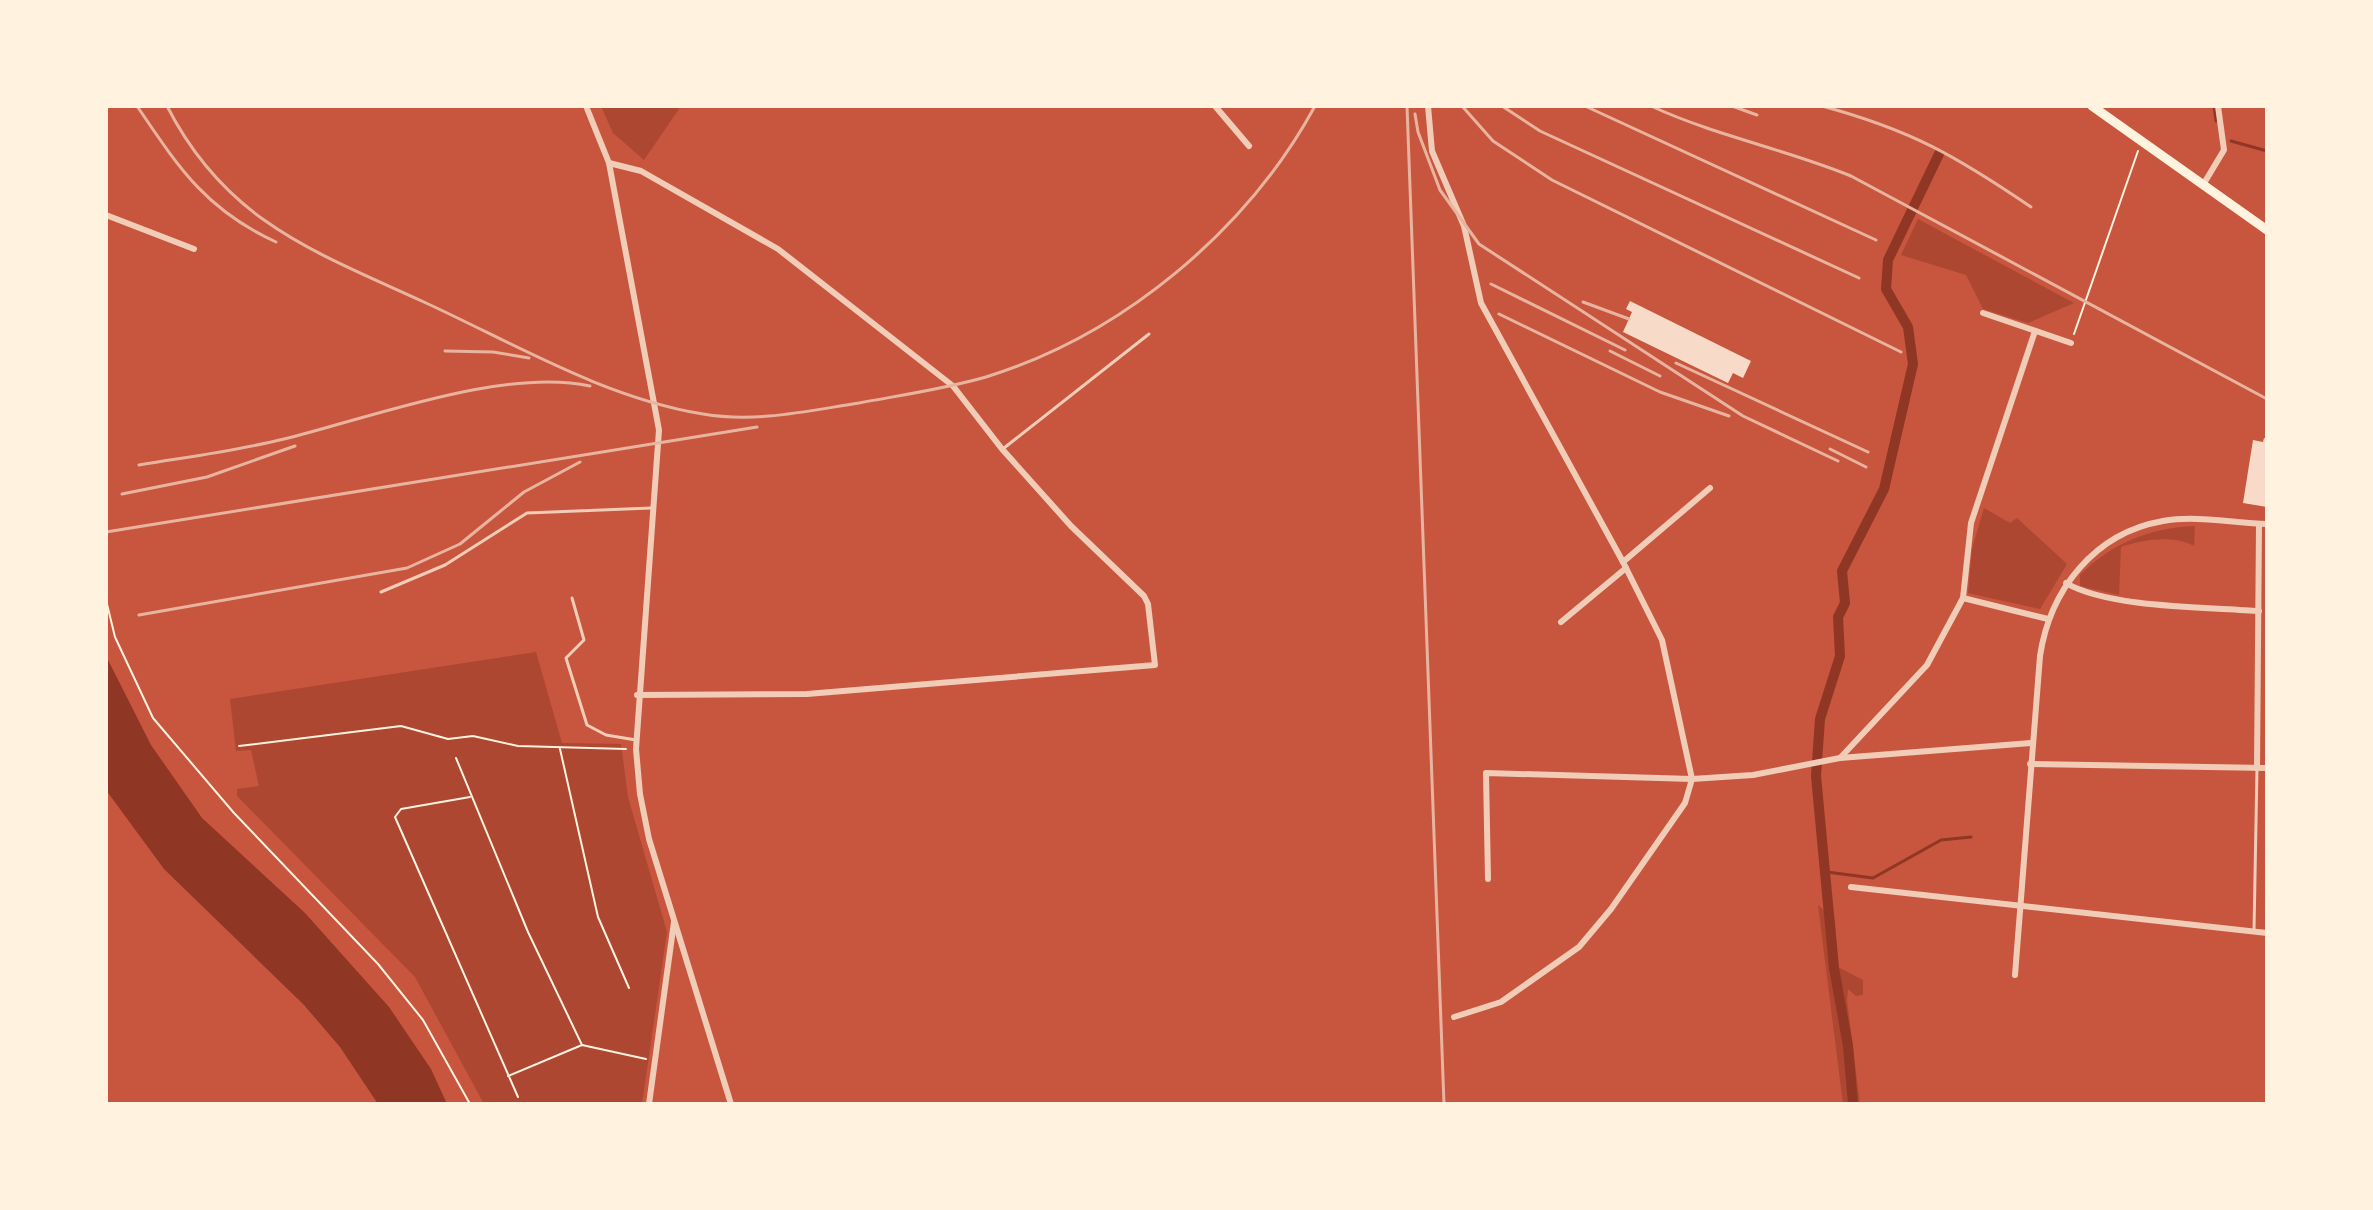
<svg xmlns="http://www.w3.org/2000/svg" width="2373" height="1210" font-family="'Noto Sans',sans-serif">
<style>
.green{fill:#ae4732}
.water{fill:#8f3625}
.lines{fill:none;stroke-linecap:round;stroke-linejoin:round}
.stream{stroke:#8f3625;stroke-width:3}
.canal{stroke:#8f3625;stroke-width:10}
.building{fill:#f7dbc8}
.path{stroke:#fff3e0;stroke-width:2}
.service{stroke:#f1ccb7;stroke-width:3}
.minor{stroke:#f1ccb7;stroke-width:6}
.primary{stroke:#fff3e0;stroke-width:9}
.rail{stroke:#e9b49f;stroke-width:3}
</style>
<rect width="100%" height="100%" fill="#c8553d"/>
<g class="green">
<path d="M601 106H681L644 160 613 133Z"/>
<path d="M1918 219 2074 303 2028 323 1983 309 1966 275 1901 255Z"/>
<path d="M1984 508 2010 523 2017 518 2067 564 2040 609 1968 593 1972 549Z"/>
<path d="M2195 526 2194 546C2174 535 2144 539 2121 547L2119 595 2080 586V575C2112 543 2149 528 2195 526Z"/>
<path d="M536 652 562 743 621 744 628 797 667 932 642 1104H484L415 977 237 796V789L259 786 251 750 236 751 230 699Z"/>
<path d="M1818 905 1835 920 1838 967 1863 980V995L1856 996 1848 989 1847 1000 1860 1104H1843Z"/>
</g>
<path class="water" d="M106 656 151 745 202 818 305 913 389 1007 431 1069 447 1104H378L340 1047 304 1005 164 869 106 790Z"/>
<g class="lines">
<g class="stream">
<path d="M2214 106 2216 121"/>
<path d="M2231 141 2267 151"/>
<path d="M1827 872 1873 878 1941 840 1971 837"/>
</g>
<path class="canal" d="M1853 1104 1848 1046 1834 968 1816 776 1820 719 1840 656 1838 617 1845 603 1842 571 1884 489 1913 364 1908 327 1886 289 1888 260 1939 154"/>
</g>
<g class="building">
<path d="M1630 301 1751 361 1743 378 1733 373 1728 383 1623 332 1632 312 1626 309Z"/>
<path d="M2264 438 2267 439V507L2243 503 2253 440 2263 442Z"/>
</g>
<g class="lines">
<g class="path">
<path d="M2074 334 2138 151"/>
<path d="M106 600 115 637 153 718 234 813 378 964 423 1020 470 1104"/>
<path d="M239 746 401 726 448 739 473 736 518 746 626 749"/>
<path d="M560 749 598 917 629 988"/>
<path d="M456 758 528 932 582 1045"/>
<path d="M470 797 401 809 395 817 518 1097"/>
<path d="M508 1076 582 1045 646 1059"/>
</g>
<g class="service">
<path d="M1004 448 1149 334"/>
<path d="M381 592 445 565 527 513 651 508"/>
<path d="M572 598 584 640 566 658 587 725 606 735 636 740"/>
<path d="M2254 931 2257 768"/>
</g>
<g class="minor">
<path d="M586 106 609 163 659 430 636 749 640 794 649 839 731 1104"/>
<path d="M1215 106 1249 146"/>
<path d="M1428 106 1432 151 1464 226 1481 303 1623 562 1662 640 1692 779 1685 803 1611 909 1579 947 1501 1002 1454 1017"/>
<path d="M609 163 641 171 778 249 953 386 1002 449 1071 526 1144 596 1148 604 1155 665 807 694 637 695"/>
<path d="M2203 185 2224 150 2218 106"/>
<path d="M106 215 194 249"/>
<path d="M1983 313 2071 343"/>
<path d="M1623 562 1710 488"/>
<path d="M2066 583C2108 608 2208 607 2259 611"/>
<path d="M1963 598 2048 619"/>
<path d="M1561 622 1626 568"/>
<path d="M1841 757 1927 665 1963 598 1971 523 2035 331"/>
<path d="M2030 764 2267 768"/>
<path d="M2257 768 2259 524"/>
<path d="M1488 879 1486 773 1692 779 1753 775 1840 758 2031 743"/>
<path d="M1851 887 2267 933"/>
<path d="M2015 975 2040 656C2050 590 2094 533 2163 521 2196 515 2233 523 2267 524"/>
<path d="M649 1104 674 922"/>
</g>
<path class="primary" d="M2092 106 2267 230"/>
<g class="rail">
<path d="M137 106C179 168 206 210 276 242"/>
<path d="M167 106C226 222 315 252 426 303 515 344 605 398 703 414 756 423 807 411 859 403 902 395 944 389 986 377 1122 335 1247 231 1315 106"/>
<path d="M1407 106 1444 1104"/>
<path d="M1462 106 1493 141 1552 180 1901 352"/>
<path d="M1502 106 1540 131 1859 278"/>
<path d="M1585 106 1876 240"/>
<path d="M1651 106C1716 136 1785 149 1851 176L2267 399"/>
<path d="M1732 106 1757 115"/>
<path d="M1822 106C1911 130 1956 156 2031 207"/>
<path d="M1415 114 1418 132 1440 190 1479 244 1743 416 1838 461"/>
<path d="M1491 284 1625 350"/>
<path d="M1583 302 1629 319"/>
<path d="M1499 314 1660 392 1729 416"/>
<path d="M445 351 493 352 529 358"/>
<path d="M1610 351 1660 376"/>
<path d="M1676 363 1868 452"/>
<path d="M1830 449 1866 467"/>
<path d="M139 465C187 457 236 451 284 439 370 418 504 367 590 386"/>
<path d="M122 494 207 477 295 446"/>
<path d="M106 532 757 427"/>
<path d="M139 615 407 568 460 544 524 492 580 462"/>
</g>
</g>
<rect width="2373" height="1210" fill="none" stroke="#fff3e0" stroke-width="216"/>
</svg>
